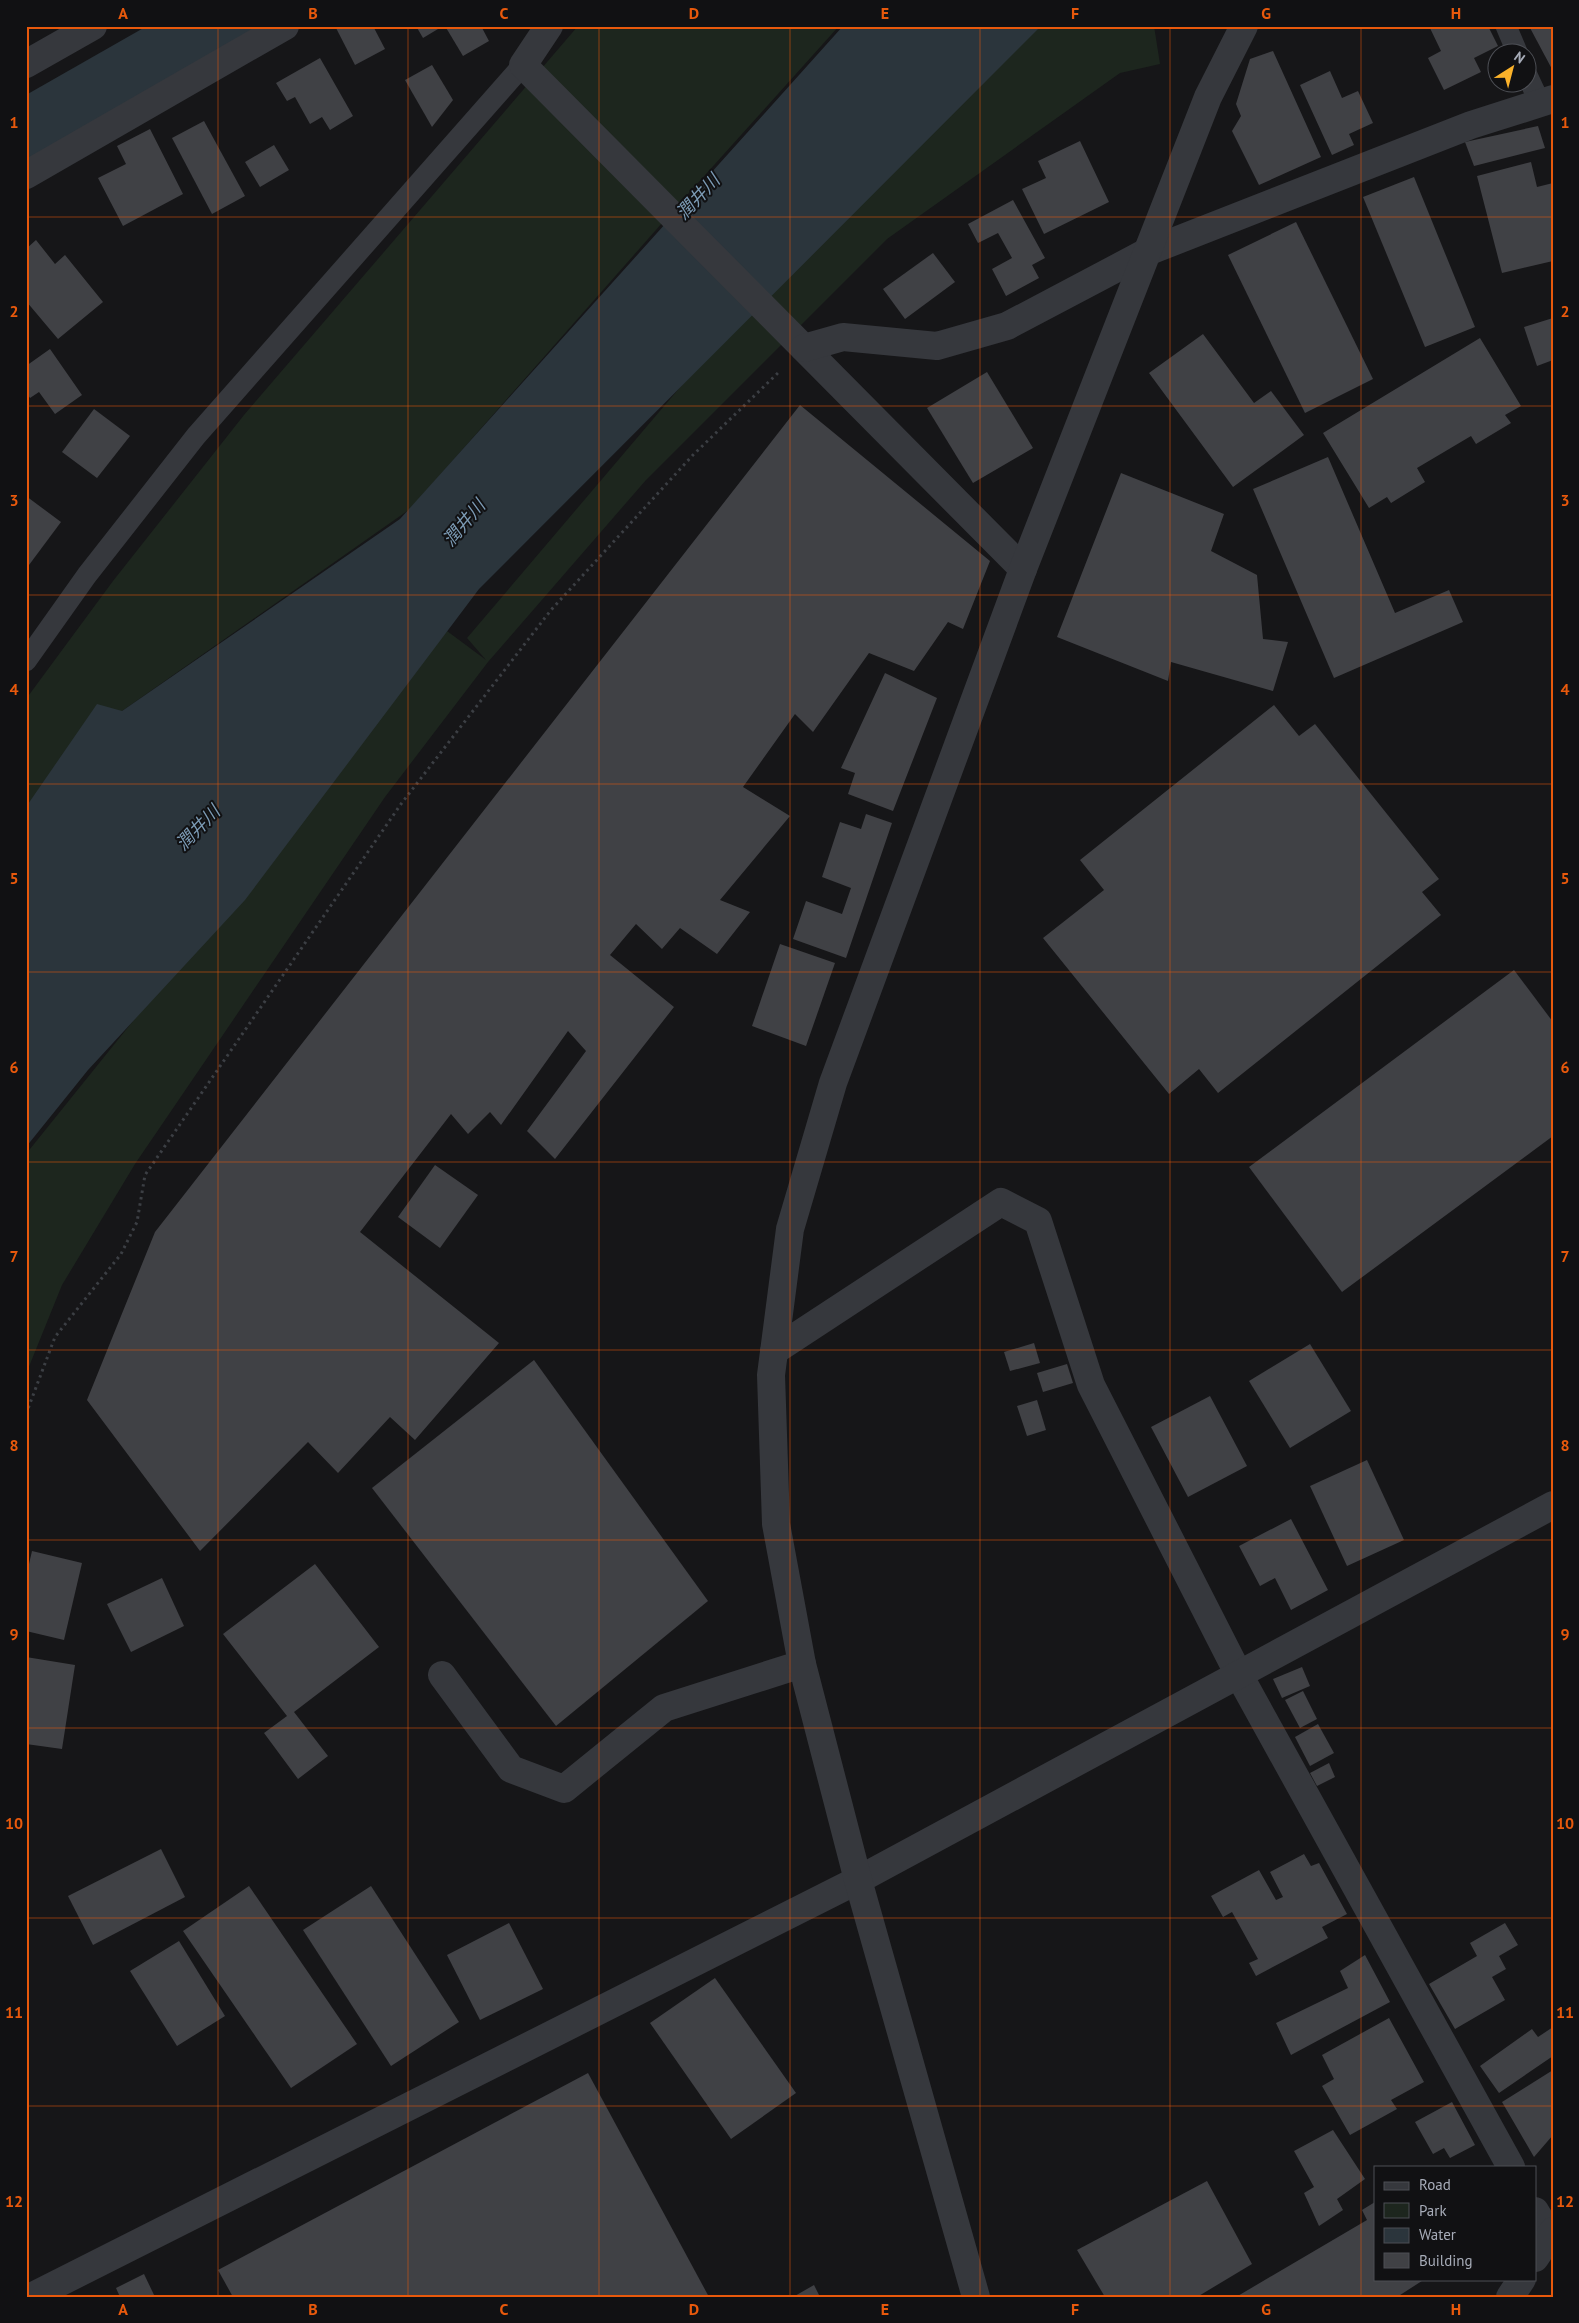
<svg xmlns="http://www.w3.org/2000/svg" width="1579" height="2323" font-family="'PT Sans','Noto Sans JP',sans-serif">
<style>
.green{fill:#1d261e}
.water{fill:#2b353c}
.building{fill:#404145}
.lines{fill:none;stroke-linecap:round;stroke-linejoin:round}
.path{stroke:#3c3f44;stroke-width:3;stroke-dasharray:2.5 4;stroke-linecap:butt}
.service{stroke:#36383d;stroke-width:21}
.minor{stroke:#36383d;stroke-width:28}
.tertiary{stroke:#36383d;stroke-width:28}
.grid{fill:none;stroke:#e8590c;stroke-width:1;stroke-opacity:0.55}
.labels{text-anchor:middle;stroke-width:4;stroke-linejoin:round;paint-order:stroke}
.water-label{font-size:18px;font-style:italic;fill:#7c9bb5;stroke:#111113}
.neatline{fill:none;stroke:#e8590c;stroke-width:2}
.grid-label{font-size:16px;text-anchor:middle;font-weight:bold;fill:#e8590c}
</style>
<rect width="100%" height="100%" fill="#161618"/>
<g class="green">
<path d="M578 26H839L670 214 410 509 122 711 26 816V699L113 581 244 415Z"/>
<path d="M1038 26H1154L1160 64 1120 73 887 239 646 480 488 662 385 797 135 1164 62 1285 26 1374V1154L447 631 486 660 467 638 823 219Z"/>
</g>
<g class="water">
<path d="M147 26H258L26 168V95Z"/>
<path d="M843 26H1041L479 589 245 900 88 1070 26 1147V807L97 704 122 711 400 519Z"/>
</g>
<g class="building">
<path d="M335 26H373L385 49 355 65Z"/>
<path d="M416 26H443L423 38Z"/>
<path d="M445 26H481L489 41 463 56Z"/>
<path d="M1429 26H1488L1498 46 1474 58 1481 72 1444 90 1428 58 1441 51Z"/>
<path d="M1529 26H1553V71Z"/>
<path d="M1273 51 1321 157 1259 185 1232 131 1241 116 1236 104 1250 59Z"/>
<path d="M320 58 353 116 330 130 322 117 310 124 295 97 287 101 276 83Z"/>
<path d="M432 65 453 100 432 127 405 80Z"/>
<path d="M1330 71 1342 98 1358 91 1373 123 1349 134 1354 145 1332 155 1300 85Z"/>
<path d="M204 121 245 196 212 214 172 138Z"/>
<path d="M1538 126 1545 148 1474 166 1465 142Z"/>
<path d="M150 129 183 194 123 226 98 178 126 164 117 146Z"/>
<path d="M1080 141 1109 202 1044 234 1022 189 1046 178 1038 161Z"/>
<path d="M274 145 289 170 260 187 245 162Z"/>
<path d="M1531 162 1537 187 1553 183V261L1502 273 1477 176Z"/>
<path d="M1414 177 1475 327 1425 347 1363 197Z"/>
<path d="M1013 200 1045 258 1032 265 1039 278 1006 296 992 269 1012 258 998 233 978 243 968 224Z"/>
<path d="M1296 222 1373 379 1305 413 1228 255Z"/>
<path d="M36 240 55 264 65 255 103 302 58 339 26 301V249Z"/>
<path d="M933 253 955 282 905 319 883 289Z"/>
<path d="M1553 318V360L1537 366 1524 327Z"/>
<path d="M1203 334 1254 403 1271 391 1304 435 1233 487 1149 373Z"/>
<path d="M1480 338 1521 406 1505 415 1511 423 1476 444 1471 436 1417 468 1425 482 1391 503 1387 497 1369 508 1323 433Z"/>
<path d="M50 349 82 395 55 414 39 392 30 398 26 392V366Z"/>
<path d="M987 372 1033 448 973 483 927 408Z"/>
<path d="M800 405 990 561 963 629 948 622 914 671 869 653 813 732 795 714 743 787 790 816 720 900 750 912 717 954 680 928 662 949 636 924 610 955 674 1007 555 1159 527 1131 586 1051 568 1031 501 1125 490 1112 468 1134 451 1114 360 1232 499 1343 415 1440 390 1417 338 1473 308 1442 200 1551 87 1400 155 1232Z"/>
<path d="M94 409 130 436 97 478 62 452Z"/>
<path d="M1328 457 1395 613 1449 590 1463 622 1334 678 1253 489Z"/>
<path d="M1121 473 1224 514 1211 551 1257 575 1263 639 1288 642 1273 691 1171 662 1168 681 1057 637Z"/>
<path d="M26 496 61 522 29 565 26 563Z"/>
<path d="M885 673 937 698 893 811 848 794 855 773 841 768Z"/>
<path d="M1274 705 1299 736 1315 724 1439 879 1422 892 1441 915 1218 1093 1199 1069 1169 1094 1043 938 1104 890 1080 860Z"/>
<path d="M866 814 892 823 846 958 793 939 806 901 842 914 851 888 822 877 840 822 861 829Z"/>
<path d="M780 944 835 963 806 1046 752 1026Z"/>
<path d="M1514 970 1553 1022V1136L1342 1292 1249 1167Z"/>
<path d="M435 1165 478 1195 440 1248 398 1217Z"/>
<path d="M1034 1343 1040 1363 1010 1371 1004 1352Z"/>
<path d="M1310 1344 1351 1411 1290 1448 1249 1381Z"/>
<path d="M534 1360 708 1601 556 1726 372 1488Z"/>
<path d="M1067 1364 1073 1383 1043 1392 1037 1373Z"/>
<path d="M1210 1396 1247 1466 1188 1497 1151 1427Z"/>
<path d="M1037 1400 1046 1430 1027 1436 1017 1406Z"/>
<path d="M1367 1460 1404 1540 1347 1566 1310 1486Z"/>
<path d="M1291 1519 1328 1590 1291 1610 1275 1578 1260 1586 1239 1546Z"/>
<path d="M32 1551 82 1563 64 1640 26 1631V1577Z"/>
<path d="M315 1564 379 1647 294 1712 328 1756 298 1779 264 1733 287 1716 223 1634Z"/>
<path d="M162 1578 184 1626 131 1652 107 1604Z"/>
<path d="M26 1657 75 1665 62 1749 26 1744Z"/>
<path d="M1302 1667 1310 1686 1282 1698 1273 1679Z"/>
<path d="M1303 1691 1317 1719 1300 1728 1285 1700Z"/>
<path d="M1318 1724 1334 1753 1310 1766 1295 1737Z"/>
<path d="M1329 1763 1335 1777 1317 1786 1310 1773Z"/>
<path d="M161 1849 185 1897 93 1945 68 1896Z"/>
<path d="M1304 1854 1311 1866 1319 1863 1347 1914 1322 1927 1328 1938 1256 1976 1249 1963 1258 1959 1232 1912 1223 1917 1211 1896 1259 1870 1276 1900 1283 1897 1270 1872Z"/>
<path d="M249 1886 357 2044 291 2088 183 1931Z"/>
<path d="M371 1886 459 2022 391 2066 303 1930Z"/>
<path d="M509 1923 543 1989 480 2020 447 1955Z"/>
<path d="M1505 1923 1518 1945 1499 1956 1506 1969 1492 1977 1505 2000 1455 2029 1429 1984 1477 1956 1470 1943Z"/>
<path d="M179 1941 225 2016 177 2046 130 1971Z"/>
<path d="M1365 1955 1390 2002 1291 2055 1276 2023 1348 1988 1340 1971Z"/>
<path d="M715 1978 796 2093 731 2139 650 2023Z"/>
<path d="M1389 2018 1424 2082 1391 2100 1397 2109 1350 2135 1322 2086 1334 2079 1322 2055Z"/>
<path d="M1553 2027V2056L1499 2093 1480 2066 1532 2029 1538 2037Z"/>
<path d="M1553 2070V2122L1551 2125 1553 2135 1534 2157 1502 2102Z"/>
<path d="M588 2073 709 2297H233L218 2270Z"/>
<path d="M1452 2102 1475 2145 1450 2158 1444 2148 1433 2154 1415 2122Z"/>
<path d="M1333 2130 1365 2179 1337 2199 1343 2210 1319 2226 1304 2193 1314 2187 1294 2151Z"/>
<path d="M1207 2181 1252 2264 1197 2297H1105L1077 2250Z"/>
<path d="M1375 2202V2279H1425L1397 2297H1236L1367 2220 1362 2210Z"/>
<path d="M144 2274 155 2297H120L116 2288Z"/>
<path d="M814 2285 820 2297H793Z"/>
</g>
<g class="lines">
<path class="path" d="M26 1414 55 1337 121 1254 137 1222 145 1175 401 804 551 610 693 455 780 371"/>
<g class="service">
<path d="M1506 26 1517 52"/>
<path d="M1526 73 1540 103"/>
<path d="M26 661 87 575 196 436 523 65"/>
</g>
<g class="minor">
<path d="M549 26 523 65 1023 569"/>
<path d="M26 64 93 26"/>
<path d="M26 175 285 26"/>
<path d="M804 348 843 337 937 346 1007 326 1147 252 1471 125 1553 99"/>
<path d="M774 1351 1001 1202 1038 1221 1091 1385 1239 1675 1511 2167"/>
<path d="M442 1675 511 1769 564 1789 664 1708 802 1664"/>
<path d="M1535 2211 1553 2241"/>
<path d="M31 2297 858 1880 1553 1505"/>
</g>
<g class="tertiary">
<path d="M1535 2258 1553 2231"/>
<path d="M976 2297 858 1880 802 1664 776 1524 771 1375 790 1229 833 1083 1023 569 1208 97 1244 26"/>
<path d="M1510 2297 1522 2279"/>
</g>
</g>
<path class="grid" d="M218 26V2297M408 26V2297M599 26V2297M790 26V2297M980 26V2297M1170 26V2297M1361 26V2297M26 217H1553M26 406H1553M26 595H1553M26 784H1553M26 972H1553M26 1162H1553M26 1350H1553M26 1540H1553M26 1728H1553M26 1918H1553M26 2106H1553"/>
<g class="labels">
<g class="water-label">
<text transform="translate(698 197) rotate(-47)" y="6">潤井川</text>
<text transform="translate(464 523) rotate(-50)" y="6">潤井川</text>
<text transform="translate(198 828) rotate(-46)" y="6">潤井川</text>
</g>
</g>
<rect width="1579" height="2323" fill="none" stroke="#111113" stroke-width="55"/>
<rect x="1374" y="2166" width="162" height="115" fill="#111113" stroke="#4d4f55"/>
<rect x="1384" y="2182" width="25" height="8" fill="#36383d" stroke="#4d4f55"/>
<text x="1419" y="2190" font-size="15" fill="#a7acb8">Road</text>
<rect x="1384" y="2203" width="25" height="15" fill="#1d261e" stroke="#4d4f55"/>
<text x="1419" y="2216" font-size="15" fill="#a7acb8">Park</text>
<rect x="1384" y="2228" width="25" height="15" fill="#2b353c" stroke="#4d4f55"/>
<text x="1419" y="2240" font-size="15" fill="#a7acb8">Water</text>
<rect x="1384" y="2253" width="25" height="15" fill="#404145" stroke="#4d4f55"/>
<text x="1419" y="2266" font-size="15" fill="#a7acb8">Building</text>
<g transform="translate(1512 68) rotate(36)"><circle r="24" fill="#111113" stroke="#4d4f55"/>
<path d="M0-4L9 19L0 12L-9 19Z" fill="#fbb22a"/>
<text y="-8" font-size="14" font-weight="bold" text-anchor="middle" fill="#a7acb8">N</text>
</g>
<rect x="28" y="28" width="1524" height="2268" class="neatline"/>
<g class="grid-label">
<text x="123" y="19">A</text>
<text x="313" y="19">B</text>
<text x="504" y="19">C</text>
<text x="694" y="19">D</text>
<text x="885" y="19">E</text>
<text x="1075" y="19">F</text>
<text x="1266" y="19">G</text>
<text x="1456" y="19">H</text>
<text x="14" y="128">1</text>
<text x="1565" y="128">1</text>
<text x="14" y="317">2</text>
<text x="1565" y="317">2</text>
<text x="14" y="506">3</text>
<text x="1565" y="506">3</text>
<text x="14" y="695">4</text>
<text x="1565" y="695">4</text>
<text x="14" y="884">5</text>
<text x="1565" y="884">5</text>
<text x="14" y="1073">6</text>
<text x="1565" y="1073">6</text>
<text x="14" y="1262">7</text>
<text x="1565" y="1262">7</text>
<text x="14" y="1451">8</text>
<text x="1565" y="1451">8</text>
<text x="14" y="1640">9</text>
<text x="1565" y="1640">9</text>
<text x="14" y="1829">10</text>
<text x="1565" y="1829">10</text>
<text x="14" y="2018">11</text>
<text x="1565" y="2018">11</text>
<text x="14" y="2207">12</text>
<text x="1565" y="2207">12</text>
<text x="123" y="2315">A</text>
<text x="313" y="2315">B</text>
<text x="504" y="2315">C</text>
<text x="694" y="2315">D</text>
<text x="885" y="2315">E</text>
<text x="1075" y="2315">F</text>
<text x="1266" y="2315">G</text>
<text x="1456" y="2315">H</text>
</g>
</svg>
